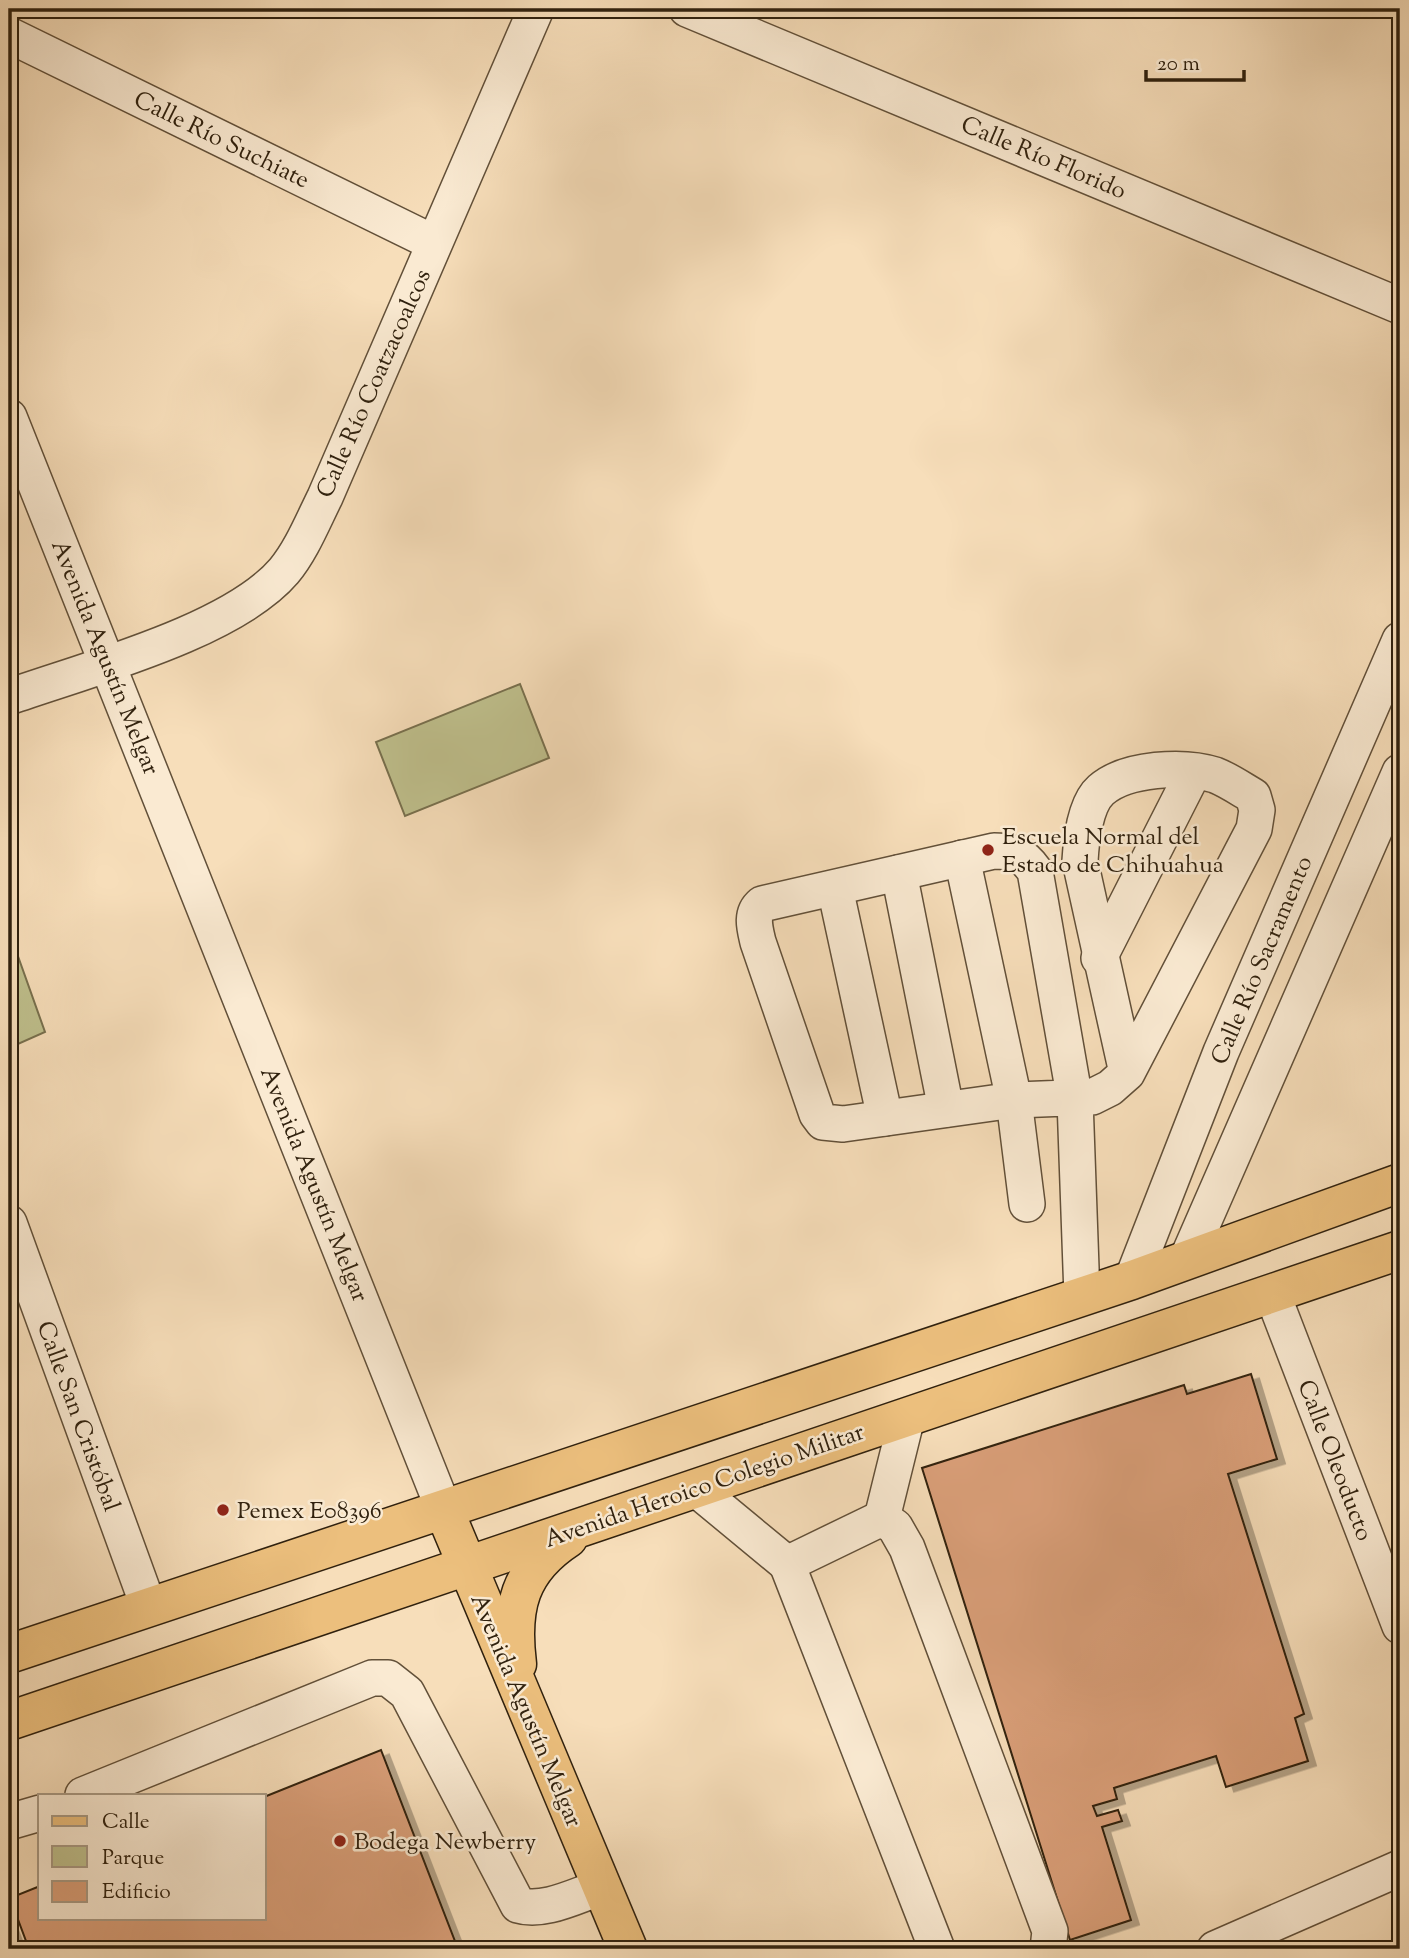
<svg xmlns="http://www.w3.org/2000/svg" width="1409" height="1958" font-family="'Sorts Mill Goudy',serif">
<style>
.green{fill:#bfc08d;stroke:#78704e;stroke-width:2}
.building{fill:#da9f79;stroke:#30210e;stroke-width:2;filter:url(#shadow)}
.lines{fill:none;stroke-linecap:round;stroke-linejoin:round}
.minor-casing{stroke:#625039;stroke-width:38}
.major-casing{stroke:#30210e;stroke-width:41}
.minor{stroke:#faead2;stroke-width:35}
.major{stroke:#ecbf7d;stroke-width:38}
.poi-dot{fill:#8f2418;stroke:#faead2;stroke-width:2.5}
.labels{text-anchor:middle;stroke-width:5;stroke-linejoin:round;paint-order:stroke}
.street-label{font-size:24px;fill:#30210e;stroke:#faead2}
.poi-label{font-size:24px;fill:#30210e;stroke:#faead2;text-anchor:start}
</style>
<defs>
<filter id="shadow"><feDropShadow dx="8" dy="4.5" stdDeviation="0" flood-color="#0004"/></filter>
</defs>
<rect width="100%" height="100%" fill="#f7deba"/>
<filter id="stains"><feTurbulence type="fractalNoise" baseFrequency=".00286" numOctaves="4"/><feColorMatrix values="0 0 0 0 .2 0 0 0 0 .09 0 0 0 0 .02 0 0 0 .5 -.17"/></filter>
<radialGradient id="worn" r=".72"><stop offset=".6" stop-color="#630" stop-opacity="0"/><stop offset="1" stop-color="#630" stop-opacity=".3"/></radialGradient>
<g class="green">
<path d="M520 684 549 758 405 816 376 742Z"/>
<path d="M9 931 45 1032 9 1048Z"/>
</g>
<g class="building">
<path d="M1251 1374 1277 1459 1228 1474 1304 1714 1295 1718 1308 1761 1226 1787 1216 1756 1114 1788 1117 1799 1093 1806 1097 1816 1118 1810 1122 1821 1102 1827 1131 1920 1070 1940 922 1468 1184 1385 1187 1394Z"/>
<path d="M381 1750 458 1949H29L10 1898 40 1886V1918H264V1797Z"/>
<path d="M9 1923 19 1949H9Z"/>
</g>
<g class="lines">
<g class="minor-casing">
<g id="minor">
<path d="M687 9 1400 306"/>
<path d="M9 35 434 243"/>
<path d="M9 417 444 1510"/>
<path d="M9 697C85 670 232 632 284 571 301 551 313 521 325 497L536 9"/>
<path d="M962 858 1014 1100 1027 1204"/>
<path d="M899 873 946 1109"/>
<path d="M835 888 885 1118"/>
<path d="M1099 958 1193 773"/>
<path d="M9 1223 149 1608"/>
<path d="M1188 1257 1400 772"/>
<path d="M1132 1280 1221 1052 1400 640"/>
<path d="M1272 1293 1400 1626"/>
<path d="M1082 1296 1075 1100 1035 871C1023 854 1014 851 994 851L762 904C750 914 755 929 758 942L817 1114 823 1122 843 1124 1014 1100 1092 1097 1110 1088 1127 1073 1254 829 1257 810 1253 796C1241 789 1228 780 1215 775 1184 765 1126 768 1101 790 1085 804 1081 842 1080 861L1127 1073"/>
<path d="M695 1488 787 1564"/>
<path d="M882 1518 787 1564 937 1949"/>
<path d="M882 1518 895 1527 907 1548 1050 1931 1048 1949"/>
<path d="M882 1518 907 1417"/>
<path d="M83 1795 372 1678H388L407 1693 518 1905C544 1913 577 1895 602 1887"/>
<path d="M9 1822 40 1813"/>
<path d="M1215 1949 1400 1868"/>
</g>
</g>
<g class="major-casing">
<g id="major">
<path d="M444 1510 628 1949"/>
<path d="M9 1654 1132 1280 1400 1183"/>
<path d="M517 1664C510 1608 519 1570 568 1538"/>
<path d="M9 1721 1400 1250"/>
</g>
</g>
<use href="#minor" class="minor"/>
<use href="#major" class="major"/>
</g>
<g class="poi-dot">
<circle cx="988" cy="850" r="7"/>
<circle cx="223" cy="1510" r="7"/>
<circle cx="340" cy="1841" r="7"/>
</g>
<g class="labels">
<g class="street-label">
<text transform="translate(222 139) rotate(26)" y="8">Calle Río Suchiate</text>
<text transform="translate(1044 157) rotate(23)" y="8">Calle Río Florido</text>
<text transform="translate(373 383) rotate(-66)" y="8">Calle Río Coatzacoalcos</text>
<text transform="translate(106 657) rotate(68)" y="8">Avenida Agustín Melgar</text>
<text transform="translate(1261 960) rotate(-67)" y="8">Calle Río Sacramento</text>
<text transform="translate(315 1184) rotate(68)" y="8">Avenida Agustín Melgar</text>
<text transform="translate(79 1416) rotate(70)" y="8">Calle San Cristóbal</text>
<text transform="translate(1336 1460) rotate(69)" y="8">Calle Oleoducto</text>
<text transform="translate(704 1485) rotate(-19)" y="8">Avenida Heroico Colegio Militar</text>
<text transform="translate(527 1710) rotate(67)" y="8">Avenida Agustín Melgar</text>
</g>
<g class="poi-label">
<text x="1002" y="844">Escuela Normal del<tspan x="1002" dy="28">Estado de Chihuahua</tspan></text>
<text x="237" y="1518">Pemex E08396</text>
<text x="354" y="1849">Bodega Newberry</text>
</g>
</g>
<rect width="1409" height="1958" fill="none" stroke="#f7deba" stroke-width="35"/>
<rect x="10" y="10" width="1388" height="1937" fill="none" stroke="#30210e" stroke-width="3.5"/>
<rect x="18" y="18" width="1374" height="1923" fill="none" stroke="#30210e" stroke-width="2"/>
<rect x="38" y="1794" width="228" height="126" fill="#faead2" stroke="#a99a84" stroke-width="2"/>
<rect x="52" y="1816" width="35" height="10" fill="#ecbf7d" stroke="#a99a84" stroke-width="2"/>
<text x="102" y="1828" font-size="21" fill="#30210e">Calle</text>
<rect x="52" y="1846" width="35" height="21" fill="#bfc08d" stroke="#a99a84" stroke-width="2"/>
<text x="102" y="1864" font-size="21" fill="#30210e">Parque</text>
<rect x="52" y="1881" width="35" height="21" fill="#da9f79" stroke="#a99a84" stroke-width="2"/>
<text x="102" y="1898" font-size="21" fill="#30210e">Edificio</text>
<path d="M1146 70v10h98v-10" fill="none" stroke="#30210e" stroke-width="3.5"/>
<text x="1157" y="70" font-size="21" fill="#30210e" stroke="#faead2" stroke-width="5" paint-order="stroke">20 m</text>
<rect width="100%" height="100%" filter="url(#stains)"/>
<rect width="100%" height="100%" fill="url(#worn)"/>
</svg>
